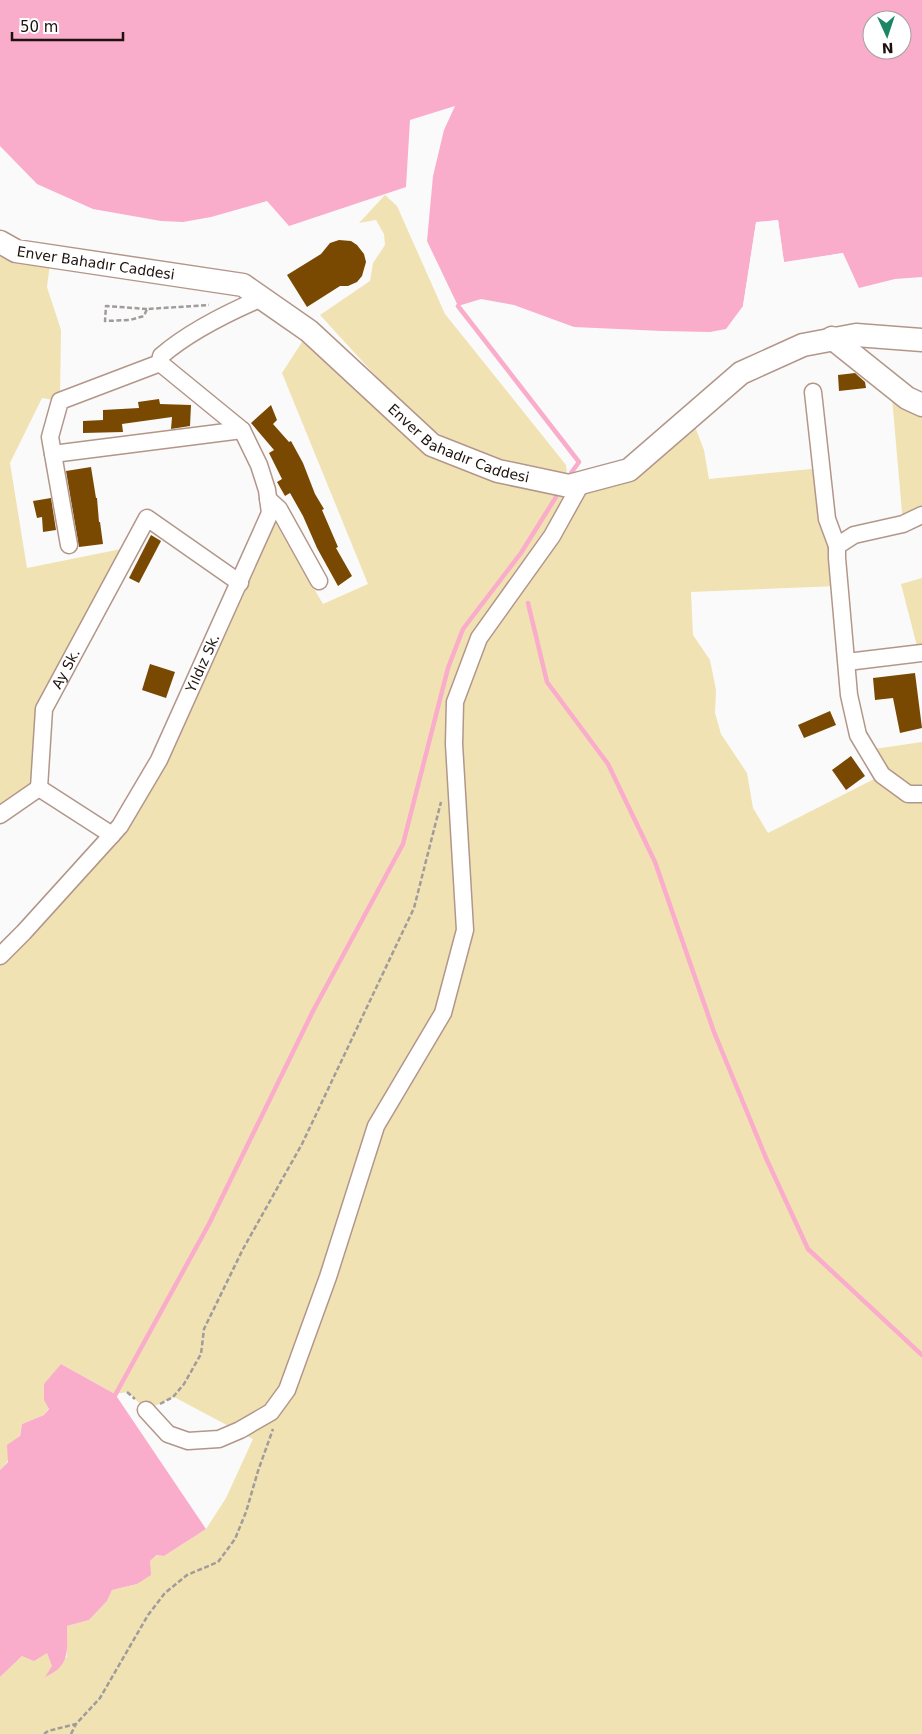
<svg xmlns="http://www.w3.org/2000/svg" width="922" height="1734" font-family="'DejaVu Sans',sans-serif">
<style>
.green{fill:#f1e2b4}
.water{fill:#faaccb;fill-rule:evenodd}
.pier{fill:#fafafa}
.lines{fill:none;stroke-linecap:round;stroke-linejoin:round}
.stream{stroke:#faaccb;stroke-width:4.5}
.building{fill:#7a4901}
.street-casing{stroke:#b3968a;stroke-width:19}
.secondary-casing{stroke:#b3968a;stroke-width:25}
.path{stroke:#a19c9a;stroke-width:2.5;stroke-dasharray:5 2.5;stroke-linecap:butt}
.street{stroke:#fff;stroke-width:16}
.secondary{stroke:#fff;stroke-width:22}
.labels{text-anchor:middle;stroke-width:5;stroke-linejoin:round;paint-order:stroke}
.street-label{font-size:14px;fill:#1d120e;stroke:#fff}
</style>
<rect width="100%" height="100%" fill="#fafafa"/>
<g class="green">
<path d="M385 195 397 206 445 314 566 465 567 475 534 470 465 449 416 420 320 315 370 281 373 263 385 245 384 234 376 220 359 223Z"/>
<path d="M0 242 51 256 47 287 61 330 60 401 42 398 10 463 27 568 131 547 44 709 39 788 0 815Z"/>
<path d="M309 331 432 445 569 486 629 470 691 416 704 450 709 479 821 468 839 586 691 592 693 635 710 660 716 690 715 713 721 734 747 773 753 808 768 833 882 775 867 750 922 742V1734H0V1677L22 1656 47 1653 53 1666 67 1657V1626L89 1620 107 1601 112 1590 137 1584 150 1561 158 1555 164 1556 206 1529 226 1498 253 1439 174 1397 146 1410 128 1392 115 1394 61 1364 49 1408 44 1415 22 1424C20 1441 12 1458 0 1470V956L120 826 270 513 323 604 368 584 282 373Z"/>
<path d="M891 386 922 405V515L903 524Z"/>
<path d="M922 578V653L919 654 901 584Z"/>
</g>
<g class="water">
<path d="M0 0H922V277L895 279 859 288 843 253 784 263 778 220 756 223 743 306 726 329 710 332 662 331 574 327 514 305 481 299 458 306 427 241 433 176 444 130 455 106 410 120 406 187 289 226 267 201 211 217 183 222 161 221 93 209 37 184 0 146ZM872 20H902V50H872Z"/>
<path d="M61 1364 115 1394 206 1529 164 1556 157 1555 150 1561 151 1575 137 1584 112 1590 107 1601 89 1620 67 1626C67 1651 71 1665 45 1677L52 1666 47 1653 34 1661 22 1656 0 1677V1470L8 1462 7 1445 20 1436 22 1424 44 1415 49 1409 44 1400V1384Z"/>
</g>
<path class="pier" d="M778 220 784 262 843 253V259L842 256 783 265 781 263 776 223 758 225 744 309 743 306 756 222Z"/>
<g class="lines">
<g class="stream">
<path d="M458 306 579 462 571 473"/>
<path d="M528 603 547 682 608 764 655 862 714 1032 766 1158 808 1249 922 1355"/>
<path d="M113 1399 209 1224 313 1011 403 844 448 668 463 629 521 553 556 497"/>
</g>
</g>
<g class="building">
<path d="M339 240 351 241 357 245 364 254 366 262 362 276 357 282 348 286H340L307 307 287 275 321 254 330 243Z"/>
<path d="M855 373 865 382 866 388 839 391 838 375Z"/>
<path d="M159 399 160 404 191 405 190 426 171 429 172 417 122 424 123 432 83 433V421L103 420V410L139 408 138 402Z"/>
<path d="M271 405 277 420 273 424 289 442 291 441 303 463 315 494 324 509 322 510 338 547 336 548 352 576 338 586 317 548 303 516 290 493 285 496 277 482 282 479 269 453 274 450 251 423Z"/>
<path d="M91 467 96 498H97L99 522H100L103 544 79 547 66 471Z"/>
<path d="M51 498 56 530 43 532 42 517 37 518 33 501Z"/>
<path d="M151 535 161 541 139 583 129 578Z"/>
<path d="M150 664 175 672 166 698 142 690Z"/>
<path d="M915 673 922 728 900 733 893 698 875 700 873 678Z"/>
<path d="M830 711 836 725 804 738 798 725Z"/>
<path d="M851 756 865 776 846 790 832 770Z"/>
</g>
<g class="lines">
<g class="street-casing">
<g id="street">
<path d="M160 363 161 356C190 331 227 313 262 298"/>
<path d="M813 392 827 519 837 546"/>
<path d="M53 454 242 430"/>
<path d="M268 499 279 509 319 581"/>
<path d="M922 515 903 524 854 535 837 546V558L849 695 858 735 882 775 908 794H922"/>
<path d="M69 545 50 437 60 401 160 363"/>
<path d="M847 662 922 653"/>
<path id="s1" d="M39 788 44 709 147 518 240 583"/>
<path d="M39 788 112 835"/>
<path d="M0 815 39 788"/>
<path id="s2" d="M0 956 24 932 120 826 159 760 270 513 267 490 259 465 242 430 160 363"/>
<path d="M146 1410 168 1434 188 1441 219 1439 240 1430 271 1412 287 1390 328 1277 376 1126 443 1013 465 930 454 744 455 702 479 638 552 536 582 482"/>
</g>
</g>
<g class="secondary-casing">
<g id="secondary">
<path id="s3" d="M0 242 16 251 243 285 309 331 432 445 498 471 569 486 629 470 741 373 803 345 856 335 922 340"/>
<path d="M832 338 907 398 922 405"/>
</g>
</g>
<g class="path">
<path d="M147 309 106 306 105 321 130 320 144 316 147 309 209 305"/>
<path d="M127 1392 135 1399"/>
<path d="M160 1404 173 1397 184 1384 201 1354 204 1329 243 1249 302 1144 414 908 441 802"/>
<path d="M44 1734 48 1731 76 1724 100 1698 148 1615 165 1593 187 1575 218 1562 235 1539 246 1512 258 1471 273 1429"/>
<path d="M71 1734 76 1724"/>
</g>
<use href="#street" class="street"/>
<use href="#secondary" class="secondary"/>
</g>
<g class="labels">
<g class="street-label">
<text dy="5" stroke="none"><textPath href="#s3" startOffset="99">Enver Bahadır Caddesi</textPath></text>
<text dy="5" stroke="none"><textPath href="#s3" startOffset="519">Enver Bahadır Caddesi</textPath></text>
<text dy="5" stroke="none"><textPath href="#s2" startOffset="360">Yıldız Sk.</textPath></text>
<text dy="5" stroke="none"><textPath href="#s1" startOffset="125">Ay Sk.</textPath></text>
</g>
</g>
<g transform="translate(887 35) rotate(177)"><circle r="24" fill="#ffffff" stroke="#a5a09f"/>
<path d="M0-4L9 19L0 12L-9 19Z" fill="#1a8664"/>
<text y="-8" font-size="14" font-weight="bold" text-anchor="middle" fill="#1d120e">N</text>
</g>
<path d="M12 32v8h111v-8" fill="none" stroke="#1d120e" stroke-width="2.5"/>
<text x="20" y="32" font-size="15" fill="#1d120e" stroke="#ffffff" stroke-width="4" paint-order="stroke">50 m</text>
</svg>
